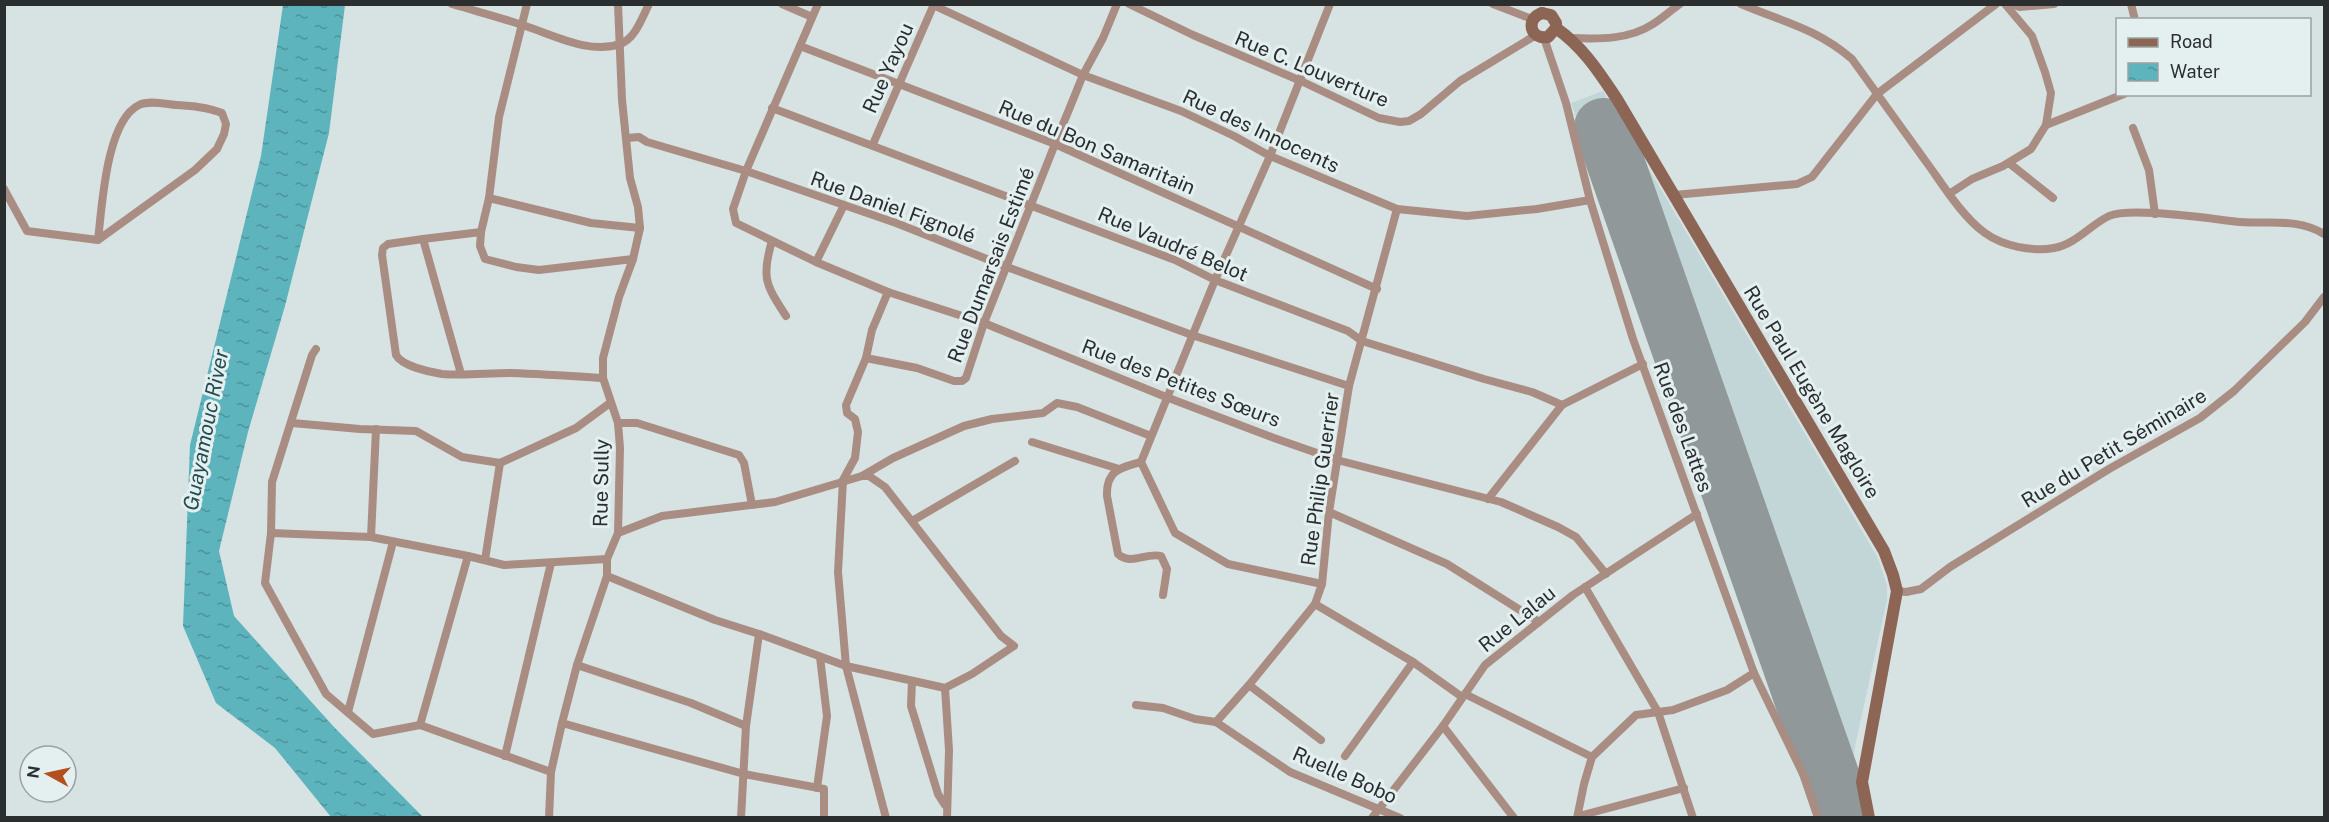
<svg xmlns="http://www.w3.org/2000/svg" width="2329" height="822" font-family="'Public Sans',sans-serif">
<style>
.built{fill:#c2d5d7}
.water{fill:url(#water-ripples)}
.lines{fill:none;stroke-linecap:round;stroke-linejoin:round}
.runway{stroke:#909899;stroke-width:58}
.minor{stroke:#a98d82;stroke-width:8}
.secondary{stroke:#8d6555;stroke-width:12}
.labels{text-anchor:middle;stroke-width:6;stroke-linejoin:round;paint-order:stroke}
.street-label{font-size:20px;fill:#2a2e2f;stroke:#e4eff0}
.water-label{font-size:21px;font-style:italic;fill:#254d51;stroke:#e4eff0}
</style>
<defs>
<pattern id="water-ripples" width="26" height="14" patternUnits="userSpaceOnUse" patternTransform="scale(1.5)"><rect width="26" height="14" fill="#5db4bd"/><path d="M2 4q2-2 4 0t4 0M15 11q2-2 4 0t4 0" fill="none" stroke="#4d939a"/></pattern>
</defs>
<rect width="100%" height="100%" fill="#d7e2e3"/>
<path class="built" d="M1603 91 1878 558 1887 586V600L1855 746 1850 783 1859 817H1824L1571 103Z"/>
<path class="water" d="M283 5H345L329 133 285 306 248 432 219 551 234 616 334 727 423 817H331L275 748 216 703 183 626 190 445 261 156Z"/>
<g class="lines">
<path class="runway" d="M1603 127 1845 818"/>
<g class="minor">
<path d="M452 4C475 11 499 17 522 25 552 34 589 55 620 44 635 39 642 18 649 4"/>
<path d="M527 4 499 117 489 198 481 232 480 246 485 259 516 267 539 270 633 259"/>
<path d="M782 4 812 17"/>
<path d="M818 4 746 171 733 209 736 223 816 262 888 292 984 323 1166 397 1274 438 1337 460 1501 502 1558 527 1576 537 1606 574"/>
<path d="M1129 4 1193 35 1301 81 1379 118 1400 122 1409 121 1421 114 1460 81 1536 35"/>
<path d="M1493 4 1532 19"/>
<path d="M1741 4C1783 22 1816 28 1852 59 1879 96 1905 133 1932 170 1946 190 1965 219 1985 233 2003 246 2032 252 2054 248 2076 244 2090 225 2109 216 2129 207 2207 218 2231 221 2264 226 2295 216 2324 234"/>
<path d="M2013 4 2019 7 2054 4"/>
<path d="M2131 4 2135 20"/>
<path d="M933 5 1083 75 1181 111 1234 136 1270 156 1397 209 1467 216 1537 209 1590 200"/>
<path d="M1544 38 1566 103 1590 200 1633 339 1754 673 1804 776 1818 818"/>
<path d="M1571 38C1599 39 1629 40 1653 24 1663 18 1671 10 1680 4"/>
<path d="M800 46 1055 144 1377 289"/>
<path d="M772 108 1175 260 1215 280 1348 331 1362 341 1484 379 1532 392 1562 405"/>
<path d="M2046 125 2124 94"/>
<path d="M2133 128 2149 170 2155 214"/>
<path d="M627 138 639 137 647 142 746 171 896 223 1007 267 1192 335 1349 386"/>
<path d="M873 144 934 4"/>
<path d="M2009 163 2053 198"/>
<path d="M4 189 27 231 98 240 195 170 217 149 224 134 226 124 222 113C207 107 191 106 176 105 165 104 149 100 139 105 106 121 102 207 98 240"/>
<path d="M1949 194 1972 179 2003 166 2031 149 2046 125 2051 93 2045 72 2032 36 2005 4"/>
<path d="M1674 195 1797 184 1812 177 1877 94 1996 4"/>
<path d="M489 198 591 223 640 228"/>
<path d="M423 239 481 232"/>
<path d="M772 241C761 278 766 285 786 316"/>
<path d="M816 262 844 205"/>
<path d="M316 349 312 355 272 482 271 533 265 583 326 694 373 734 420 725 551 772"/>
<path d="M866 358 872 330 888 292"/>
<path d="M461 374 423 239 388 244 383 248 382 255 396 355C402 366 429 372 442 374 464 376 488 373 511 373 542 374 572 376 603 378"/>
<path d="M292 423 360 429 416 431 462 457 500 463 576 428 610 403"/>
<path d="M618 423H637L739 455 744 463 752 505"/>
<path d="M1032 442 1119 469"/>
<path d="M1141 462C1119 468 1106 471 1107 496L1118 554C1131 566 1146 552 1161 556L1167 569 1163 595"/>
<path d="M862 476 893 458 964 426 992 419 1043 413 1057 403 1077 407 1151 436"/>
<path d="M1488 499 1562 405 1643 364"/>
<path d="M1329 512 1447 564 1539 622"/>
<path d="M912 521 1015 461"/>
<path d="M271 533 371 537 468 556 504 565 607 559"/>
<path d="M618 533 662 516 775 502 862 476H869L885 487 1001 636 1014 646 972 674 945 688 949 750 947 818"/>
<path d="M371 537 376 429"/>
<path d="M485 560 500 463"/>
<path d="M607 576 715 620 759 634 846 666 945 688"/>
<path d="M1322 584 1228 564 1175 533 1141 462 1215 280 1270 156 1330 4"/>
<path d="M1585 587 1658 712 1693 818"/>
<path d="M1897 591 1906 592 1921 589 1950 567 2109 469 2200 418 2234 391 2305 322 2324 297"/>
<path d="M1315 604 1413 662 1462 697"/>
<path d="M577 665 691 703 746 726"/>
<path d="M912 681 911 706 938 794 945 805"/>
<path d="M1249 685 1321 740"/>
<path d="M1465 694 1592 757"/>
<path d="M1136 705 1163 708 1195 719 1216 722 1290 772 1400 818"/>
<path d="M348 712 393 542"/>
<path d="M1216 722 1249 685 1315 604 1322 584 1329 512 1349 386 1397 209"/>
<path d="M562 723 744 774 824 789V818"/>
<path d="M420 725 468 556"/>
<path d="M1443 726 1514 818"/>
<path d="M505 756 551 563"/>
<path d="M1345 756 1413 662"/>
<path d="M817 788 827 716 820 657"/>
<path d="M1579 816 1684 788"/>
<path d="M549 818 551 772 562 723 577 665 607 576V559L618 533 620 448 618 423 603 378V358L619 297 633 259 640 228 638 207 630 178 622 100 618 4"/>
<path d="M741 818 746 726 759 634"/>
<path d="M886 818 846 666 838 572 843 480 855 458 858 432 855 419 847 413 846 405 866 358 917 368 954 381H962L966 378 984 323 1055 144 1083 75 1103 38 1117 4"/>
<path d="M1372 818 1443 726 1485 665 1573 595 1697 514"/>
<path d="M1577 818 1584 784 1592 757 1636 715 1673 710 1727 690 1754 673"/>
</g>
<g class="secondary">
<path d="M1542 13C1525 19 1530 40 1548 37L1556 28"/>
<path d="M1542 13 1551 15 1556 23V28"/>
<path d="M1556 28C1583 47 1599 72 1617 99L1884 551 1893 575 1897 591 1862 782 1869 818"/>
</g>
</g>
<g class="labels">
<g class="street-label">
<text transform="translate(888 68) rotate(-66)" y="7">Rue Yayou</text>
<text transform="translate(1312 69) rotate(23)" y="7">Rue C. Louverture</text>
<text transform="translate(1261 131) rotate(25)" y="7">Rue des Innocents</text>
<text transform="translate(1097 147) rotate(23)" y="7">Rue du Bon Samaritain</text>
<text transform="translate(893 207) rotate(20)" y="7">Rue Daniel Fignolé</text>
<text transform="translate(1173 244) rotate(23)" y="7">Rue Vaudré Belot</text>
<text transform="translate(991 265) rotate(-69)" y="7">Rue Dumarsais Estimé</text>
<text transform="translate(1181 383) rotate(21)" y="7">Rue des Petites Sœurs</text>
<text transform="translate(1812 392) rotate(59)" y="7">Rue Paul Eugène Magloire</text>
<text transform="translate(1683 427) rotate(70)" y="7">Rue des Lattes</text>
<text transform="translate(2114 448) rotate(-31)" y="7">Rue du Petit Séminaire</text>
<text transform="translate(1320 479) rotate(-82)" y="7">Rue Philip Guerrier</text>
<text transform="translate(601 483) rotate(-89)" y="7">Rue Sully</text>
<text transform="translate(1517 619) rotate(-39)" y="7">Rue Lalau</text>
<text transform="translate(1345 775) rotate(24)" y="7">Ruelle Bobo</text>
</g>
<g class="water-label">
<text transform="translate(206 430) rotate(-79)" y="7">Guayamouc River</text>
</g>
</g>
<rect width="2329" height="822" fill="none" stroke="#2a2e2f" stroke-width="12"/>
<rect x="2116" y="18" width="195" height="78" fill="#e4eff0" stroke="#9aa2a3" stroke-width="1.5"/>
<rect x="2128" y="38" width="30" height="9" fill="#8d6555" stroke="#9aa2a3" stroke-width="1.5"/>
<text x="2170" y="48" font-size="18" fill="#2a2e2f">Road</text>
<rect x="2128" y="63" width="30" height="18" fill="url(#water-ripples)" stroke="#9aa2a3" stroke-width="1.5"/>
<text x="2170" y="78" font-size="18" fill="#2a2e2f">Water</text>
<g transform="translate(48 774) rotate(278)"><circle r="28" fill="#e4eff0" stroke="#9aa2a3" stroke-width="1.5"/>
<path d="M0-4.5L10 22L0 15L-10 22Z" fill="#b34f1c"/>
<text y="-9" font-size="16" font-weight="bold" text-anchor="middle" fill="#2a2e2f">N</text>
</g>
</svg>
